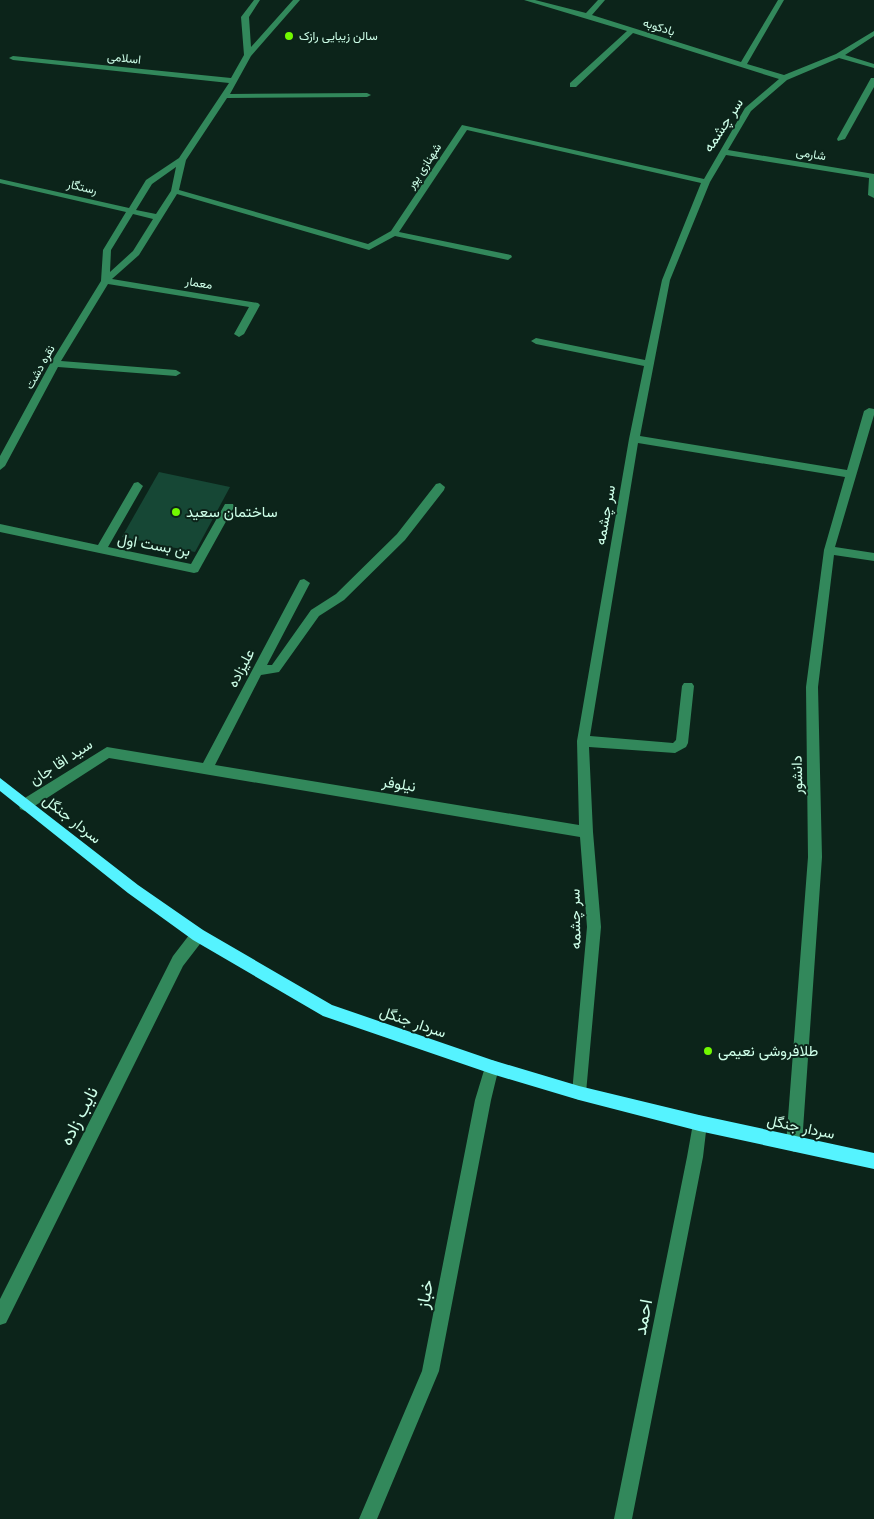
<svg xmlns="http://www.w3.org/2000/svg" width="874" height="1519" font-family="'Open Sans',Vazirmatn,sans-serif">
<style>
.building{fill:#164735}
.lines{fill:none;stroke-linecap:round;stroke-linejoin:round}
.minor{fill:#32885b;fill-rule:evenodd}
.major{fill:#55f3ff;fill-rule:evenodd}
.poi-dot{fill:#72f900;stroke:#0c241a;stroke-width:2}
.labels{text-anchor:middle;stroke-width:4;stroke-linejoin:round;paint-order:stroke}
.far-street-label{font-size:12px;fill:#ceffe9;stroke:#0c241a}
.far-poi-label{font-size:12px;fill:#ceffe9;stroke:#0c241a;text-anchor:start}
.street-label{font-size:15px;fill:#ceffe9;stroke:#0c241a}
.poi-label{font-size:15px;fill:#ceffe9;stroke:#0c241a;text-anchor:start}
.near-street-label{font-size:18px;fill:#ceffe9;stroke:#0c241a}
</style>
<rect width="100%" height="100%" fill="#0c241a"/>
<path class="building" d="M159 472 230 487 195 552 122 537Z"/>
<g class="lines">
<g class="minor">
<path d="M254 0H260L249 17 251 47 293 0H300L251 56 230 94 367 93 371 95 367 97 227 98 186 160 179 190 368 244 391 231 462 125 704 179 745 108 779 79 633 33 576 87H570V83L627 31 524 0H535L586 13 598 0H605L592 15 741 62 778 0H784L747 64 784 75 836 54 874 31V36L845 55 874 64V68L839 58 787 80 751 111 728 150 874 174V198L868 195 869 178 726 155 710 182 670 280 640 436 847 470 864 411 869 408 874 409V415L835 547 874 553V561L834 555 818 687 822 857 802 1144 799 1149 794 1152 789 1149 786 1144 808 857 806 687 824 550 845 477 638 443 590 736 673 743 676 740 682 686 684 683H692L694 686 688 743 686 747 675 753 589 747 593 832 601 927 586 1093 584 1098 579 1100 574 1098 572 1093 587 927 580 837 109 758 30 809 25 811 20 809 19 805 20 801 107 747 203 763 300 580 304 579 310 583 267 665H272L311 610 336 594 397 534 436 484 440 483 445 487 444 490 405 540 344 600 319 616 279 672 261 675 215 765 579 825 577 741 629 439 644 366 536 344 531 341 536 338 645 360 662 280 701 183 467 130 399 232 511 255 512 257 508 260 395 236 369 250 177 194 139 255 112 279 258 303 260 305 244 334 239 337 234 334 249 307 108 284 61 361 176 370 181 373 176 376 58 367 5 466 0 470V456L50 364 101 281 103 250 126 212 0 183V179L129 208 146 180 179 158 229 83 13 60 9 58 13 56 231 78 244 55 241 17ZM176 167 171 191 156 214 136 210 152 184ZM133 214 153 219 133 251 110 272 111 250Z"/>
<path d="M871 78H874V87L845 139 838 141 837 139Z"/>
<path d="M138 482 143 486 108 547 191 564 225 504H233L234 507 198 572 194 573 0 532V524L98 545 134 483Z"/>
<path d="M198 928 203 930 205 935 203 940 183 966 6 1323 0 1325V1299L173 956 193 930Z"/>
<path d="M492 1060 497 1062 499 1067 491 1100 439 1371 377 1519H359L422 1371 475 1100 485 1067 487 1062Z"/>
<path d="M699 1115 704 1118 707 1123 703 1157 632 1519H614L687 1157 694 1118Z"/>
</g>
<path class="major" d="M0 778 138 885 203 930 332 1005 492 1060 579 1086 699 1115 874 1153V1169L699 1131 579 1100 492 1074 323 1016 193 940 128 893 0 791Z"/>
</g>
<g class="poi-dot">
<circle cx="289" cy="36" r="5"/>
<circle cx="176" cy="512" r="5"/>
<circle cx="708" cy="1051" r="5"/>
</g>
<g class="labels">
<g class="far-street-label">
<text transform="translate(659 27) rotate(18)" y="4">بادکوبه</text>
<text transform="translate(124 58) rotate(6)" y="4">اسلامی</text>
<text transform="translate(811 154) rotate(9)" y="4">شارمی</text>
<text transform="translate(424 166) rotate(-56)" y="4">شهنازی پور</text>
<text transform="translate(82 187) rotate(13)" y="4">رستگار</text>
<text transform="translate(199 283) rotate(9)" y="4">معمار</text>
<text transform="translate(40 367) rotate(-61)" y="4">نقره دشت</text>
</g>
<g class="far-poi-label">
<text x="299" y="40">سالن زیبایی رازک</text>
</g>
<g class="street-label">
<text transform="translate(723 125) rotate(-57)" y="5">سر چشمه</text>
<text transform="translate(605 515) rotate(-80)" y="5">سر چشمه</text>
<text transform="translate(154 545) rotate(10)" y="5">بن بست اول</text>
<text transform="translate(241 668) rotate(-62)" y="5">علیزاده</text>
<text transform="translate(61 762) rotate(-33)" y="5">سید اقا جان</text>
<text transform="translate(797 775) rotate(-91)" y="5">دانشور</text>
<text transform="translate(399 784) rotate(9)" y="5">نیلوفر</text>
<text transform="translate(72 819) rotate(38)" y="5">سردار جنگل</text>
<text transform="translate(575 919) rotate(-91)" y="5">سر چشمه</text>
<text transform="translate(413 1022) rotate(19)" y="5">سردار جنگل</text>
<text transform="translate(801 1127) rotate(12)" y="5">سردار جنگل</text>
</g>
<g class="poi-label">
<text x="186" y="517">ساختمان سعید</text>
<text x="718" y="1056">طلافروشی نعیمی</text>
</g>
<g class="near-street-label">
<text transform="translate(79 1116) rotate(-63)" y="6">نایب زاده</text>
<text transform="translate(425 1294) rotate(-79)" y="6">خباز</text>
<text transform="translate(643 1317) rotate(-79)" y="6">احمد</text>
</g>
</g>
</svg>
